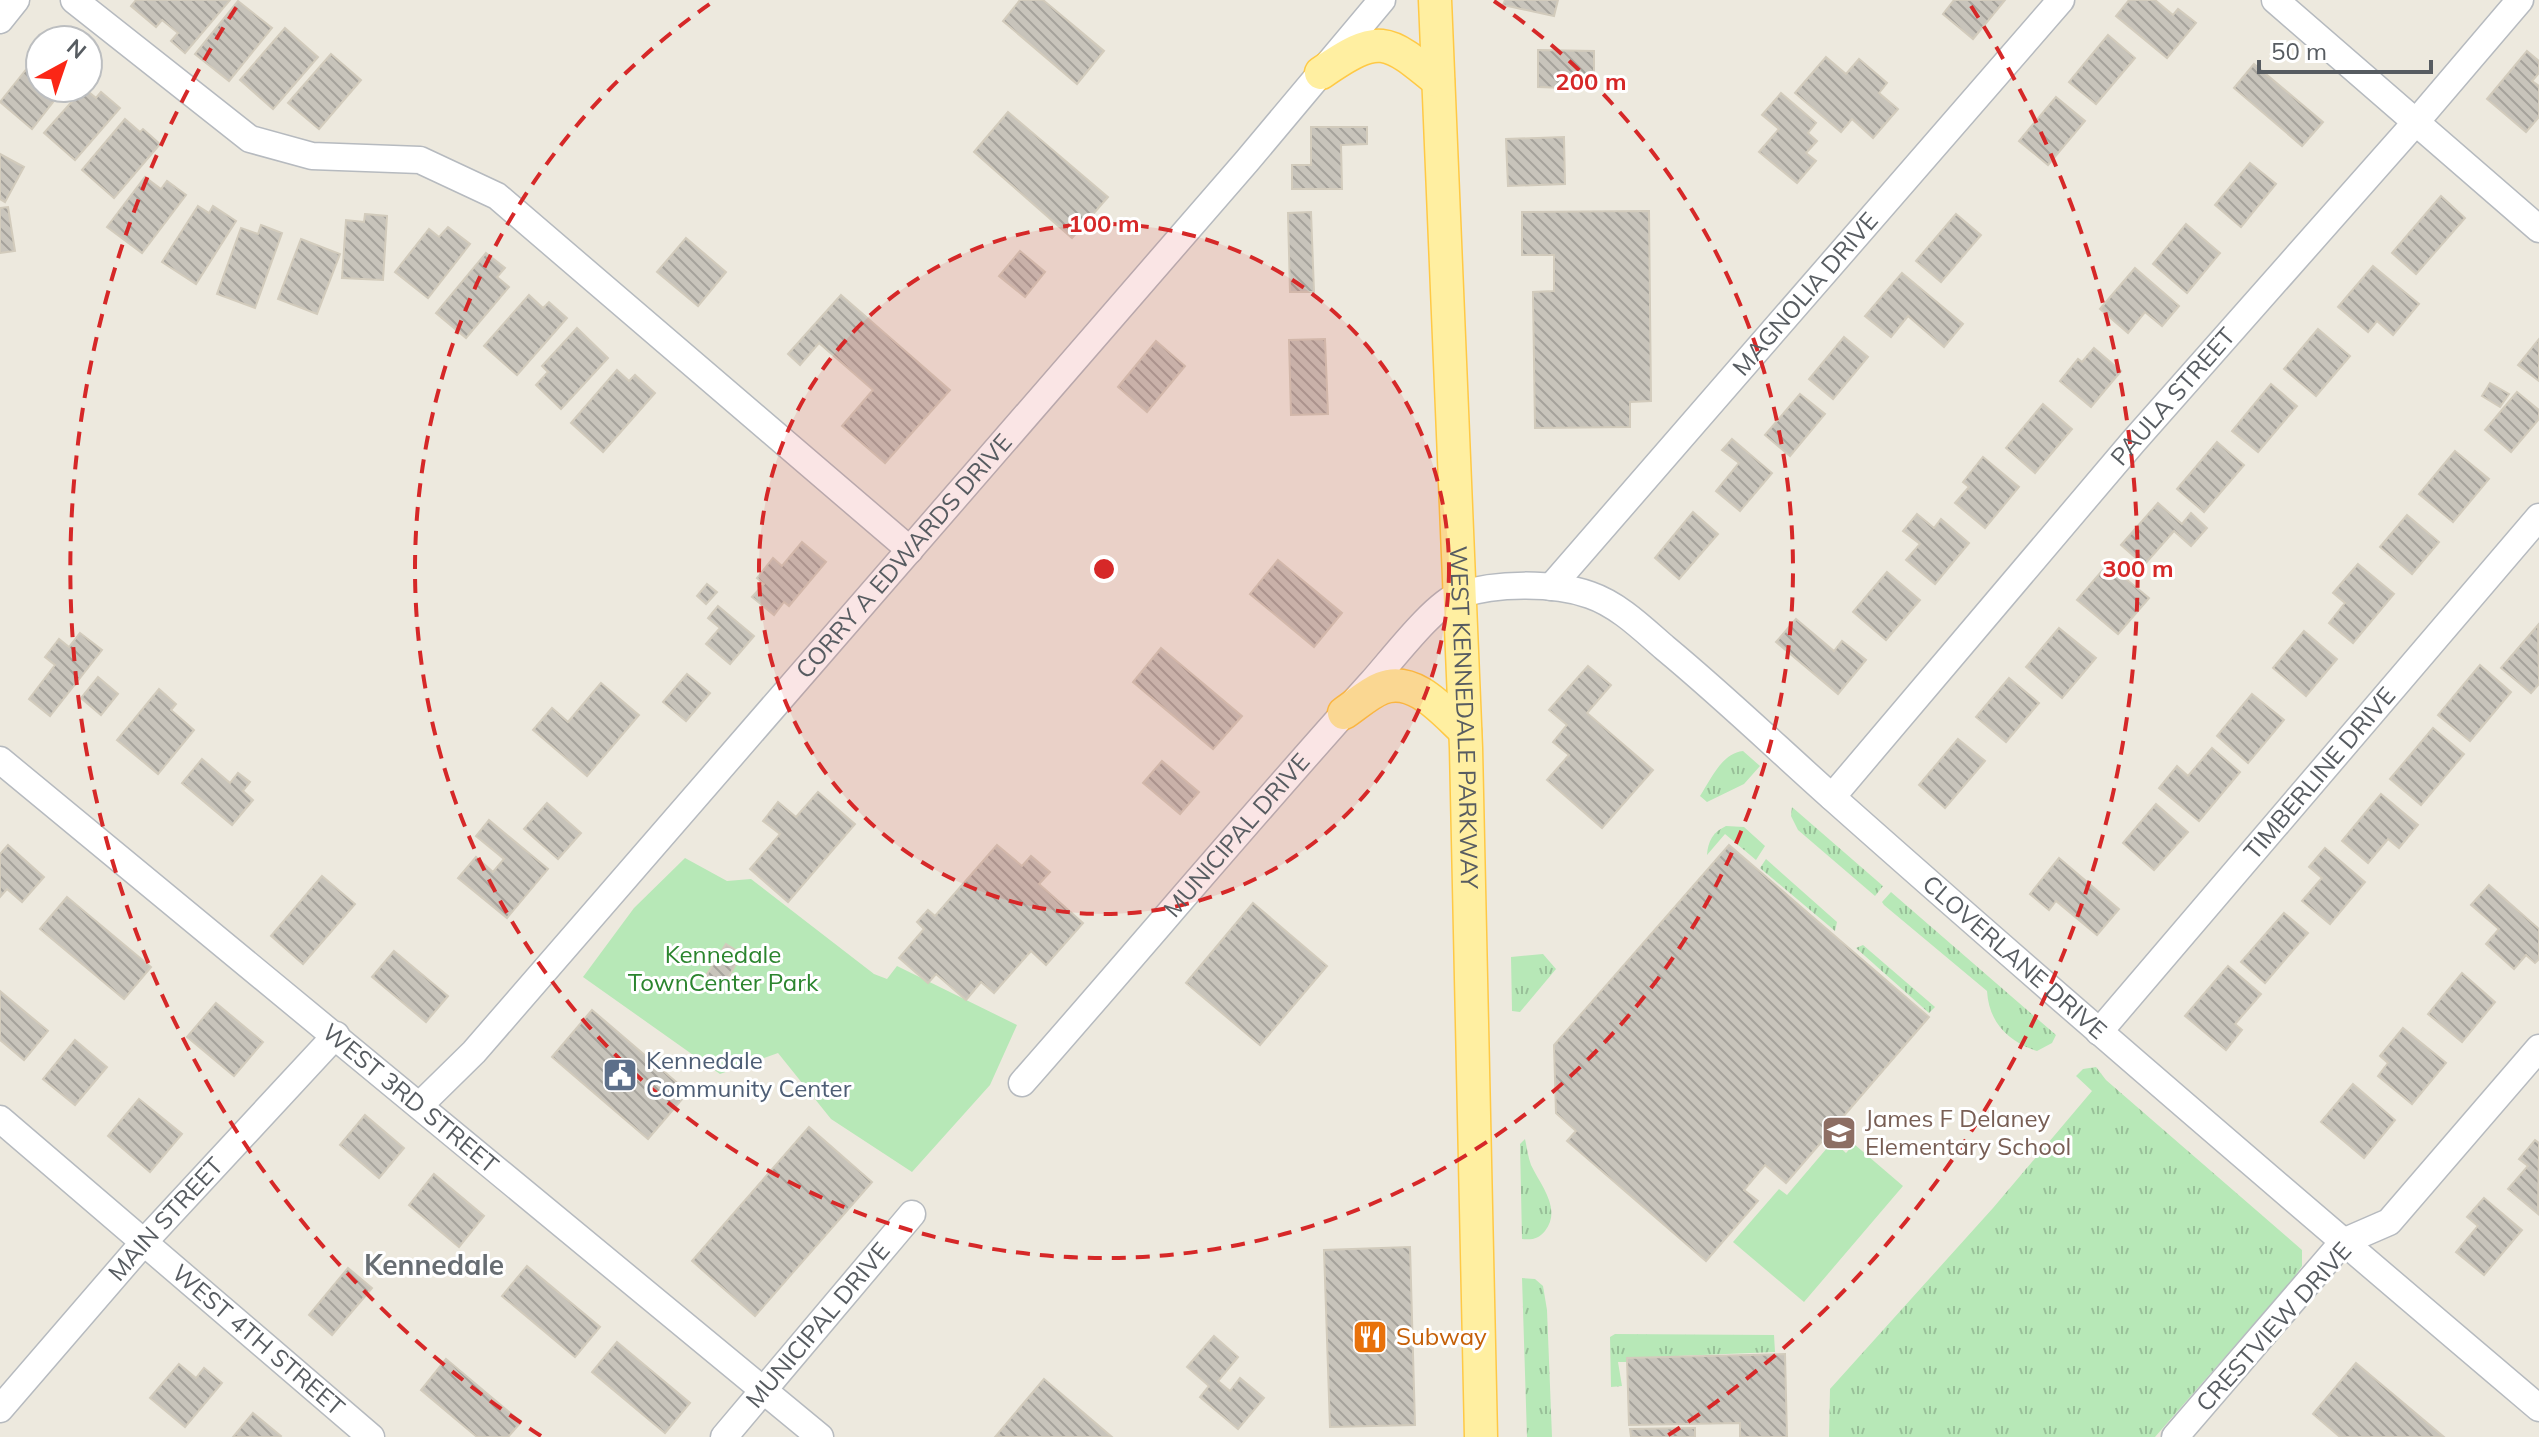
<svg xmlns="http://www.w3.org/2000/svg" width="2539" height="1437" font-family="Mulish,sans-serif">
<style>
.grass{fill:url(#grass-tufts)}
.green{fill:#b7e8b7}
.building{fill:url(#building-back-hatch);stroke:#d2cbbc;stroke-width:2}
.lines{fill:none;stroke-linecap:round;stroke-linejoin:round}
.minor-casing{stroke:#b6babf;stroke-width:29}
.major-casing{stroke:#ffc945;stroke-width:35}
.minor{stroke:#fff;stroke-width:26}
.major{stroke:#ffefa1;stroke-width:32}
.ring{fill:none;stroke:#d62828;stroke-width:4;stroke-dasharray:14 10}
.labels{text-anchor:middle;stroke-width:6;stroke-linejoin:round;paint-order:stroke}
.street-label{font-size:24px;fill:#575c61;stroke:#fff}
.park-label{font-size:24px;fill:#2b852e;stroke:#fff}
.service-label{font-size:24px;fill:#4e5e75;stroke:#fff;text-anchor:start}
.education-label{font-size:24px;fill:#785e54;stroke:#fff;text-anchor:start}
.food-label{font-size:24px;fill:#c56008;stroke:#fff;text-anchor:start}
.quarter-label{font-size:28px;font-weight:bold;fill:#686e73;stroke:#fff}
.centre{fill:#d62828;stroke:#fff;stroke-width:4}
.ring-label{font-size:24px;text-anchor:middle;font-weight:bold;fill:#d62828;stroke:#fff;stroke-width:6;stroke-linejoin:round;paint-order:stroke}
</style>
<defs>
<pattern id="grass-tufts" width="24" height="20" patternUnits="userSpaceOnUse" patternTransform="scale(2)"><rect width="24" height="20" fill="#b7e8b7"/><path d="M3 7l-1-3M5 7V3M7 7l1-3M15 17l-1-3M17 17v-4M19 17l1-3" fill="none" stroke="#98bf98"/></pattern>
<pattern id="building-back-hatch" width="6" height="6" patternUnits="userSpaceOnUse" patternTransform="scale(2)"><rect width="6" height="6" fill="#c8c4bb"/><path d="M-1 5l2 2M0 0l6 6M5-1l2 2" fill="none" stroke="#a5a29b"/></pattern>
</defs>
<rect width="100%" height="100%" fill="#ede9de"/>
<g class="grass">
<path d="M1743 751 1760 766 1744 784 1707 802 1700 796C1711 779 1722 753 1743 751Z"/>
<path d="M1792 807 1883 886 1875 896 1798 830 1791 816Z"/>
<path d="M1726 826 1744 827 1765 846 1756 860 1725 834 1707 855C1708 841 1713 832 1726 826Z"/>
<path d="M1766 859 1837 922 1835 931 1760 868Z"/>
<path d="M1891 892 2056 1035 2052 1043 2037 1051C2007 1041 1989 1022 1987 991L1884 905 1882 902Z"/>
<path d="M1863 945 1935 1007 1929 1013 1856 948Z"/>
<path d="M1543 954 1556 969 1520 1012 1512 1011 1511 957Z"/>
<path d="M2096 1067 2106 1080 2302 1250V1266L2293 1279 2155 1437H1829L1830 1389 1993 1208 2092 1091 2076 1076 2083 1069Z"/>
<path d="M1525 1139C1527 1148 1528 1157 1531 1165 1541 1186 1562 1209 1545 1231 1538 1239 1533 1240 1522 1239L1520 1144Z"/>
<path d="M1522 1278 1535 1279 1543 1286 1547 1310 1552 1437H1527Z"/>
<path d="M1615 1334 1774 1335 1775 1352 1628 1358 1627 1362H1618L1622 1386 1611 1387 1610 1337Z"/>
</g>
<g class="green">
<path d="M685 858 727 881 751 879 874 974 887 979 897 966 1017 1025 990 1085 912 1172 831 1119 778 1053 720 1074 583 977 634 908Z"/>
<path d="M1833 1141 1846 1153 1854 1144 1903 1186 1804 1302 1733 1242 1779 1189 1787 1195Z"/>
</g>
<g class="building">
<path d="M136 0H230L185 53 171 41 178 33 162 20 156 27 131 6Z"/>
<path d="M1020 0H1043L1104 51 1077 84 1003 21Z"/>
<path d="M1505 0H1558L1554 16 1503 5Z"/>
<path d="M1954 0H2005L1973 39 1943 14Z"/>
<path d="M2129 0H2155L2173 15 2178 9 2196 23 2167 58 2116 16Z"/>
<path d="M238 1 272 28 229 81 195 54Z"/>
<path d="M285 28 318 57 273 109 240 80Z"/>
<path d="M2108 35 2135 58 2096 104 2069 82Z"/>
<path d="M1538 50 1594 51V89L1538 87Z"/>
<path d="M2527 51 2539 61V73L2532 81 2539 86V117L2526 132 2487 99Z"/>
<path d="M40 52V88H64L32 129 0 102Z"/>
<path d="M331 54 361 80 319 129 288 103Z"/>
<path d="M1826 57 1846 74 1859 59 1887 83 1879 93 1898 109 1873 138 1852 119 1841 132 1795 93Z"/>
<path d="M2254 64 2323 122 2302 146 2234 88Z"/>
<path d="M84 88 96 98 101 92 120 108 75 160 44 133Z"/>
<path d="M1781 93 1816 123 1808 133 1817 141 1806 153 1816 161 1797 183 1759 152 1779 129 1762 115Z"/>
<path d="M2056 97 2085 121 2048 165 2019 141Z"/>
<path d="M1008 112 1108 197 1072 238 974 152Z"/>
<path d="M125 119 140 132 143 129 160 144 114 198 82 170Z"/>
<path d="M1311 127H1367V144L1341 145 1342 189H1292V165H1311Z"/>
<path d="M1564 137 1565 184 1508 186 1506 139Z"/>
<path d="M0 154 24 167 5 202 0 199Z"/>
<path d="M2250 163 2276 184 2241 227 2215 205Z"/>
<path d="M145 177 161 189 167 181 186 195 142 253 107 227Z"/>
<path d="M2441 196 2465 218 2416 274 2392 253Z"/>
<path d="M198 206 209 213 213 206 236 221 196 284 162 262Z"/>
<path d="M8 207 15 251 0 253V208Z"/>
<path d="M1649 211 1651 401 1630 402V427L1535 428 1533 292 1554 291V255H1522V212Z"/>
<path d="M1311 212 1314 292H1290L1288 213Z"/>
<path d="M365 214 387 216 383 280 342 278 346 220 364 222Z"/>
<path d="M1956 214 1981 235 1941 282 1916 261Z"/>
<path d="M2186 224 2220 253 2187 293 2153 264Z"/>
<path d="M261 225 282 233 255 308 217 294 241 228 258 234Z"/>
<path d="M448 227 470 244 428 298 395 272 429 229 439 237Z"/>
<path d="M686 238 726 272 698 306 657 272Z"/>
<path d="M301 239 340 254 317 314 278 299Z"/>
<path d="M1020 251 1045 272 1025 297 999 276Z"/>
<path d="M486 253 505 268 497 277 509 287 466 338 436 313Z"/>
<path d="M2373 266 2419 304 2393 335 2377 321 2368 332 2338 307Z"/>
<path d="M2135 268 2179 306 2162 326 2145 312 2128 333 2100 309Z"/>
<path d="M1902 273 1963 324 1944 347 1908 316 1891 337 1865 316Z"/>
<path d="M529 295 543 308 549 302 567 318 517 375 484 346Z"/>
<path d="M841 295 950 390 885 463 842 426 873 390 819 343 800 365 788 354Z"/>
<path d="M577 328 608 358 561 409 536 385 548 372 542 366Z"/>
<path d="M2318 329 2350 356 2316 396 2284 369Z"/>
<path d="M1844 337 1868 357 1833 399 1809 379Z"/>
<path d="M1325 339 1328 414 1291 415 1289 340Z"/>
<path d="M2539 339V381L2518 365Z"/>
<path d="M1156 341 1185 366 1147 412 1118 387Z"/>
<path d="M2094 348 2121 371 2091 407 2060 381 2078 359 2082 362Z"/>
<path d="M617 370 629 381 635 375 655 393 603 452 571 423Z"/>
<path d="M2490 383 2509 394 2500 407 2482 396Z"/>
<path d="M2271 384 2297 406 2258 452 2232 431Z"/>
<path d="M2517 392 2539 410V419L2511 452 2485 430Z"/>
<path d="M1800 394 1825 414 1790 456 1765 435Z"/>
<path d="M2043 404 2072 429 2035 473 2006 448Z"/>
<path d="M1732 439 1772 473 1740 511 1716 491 1739 463 1722 450Z"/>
<path d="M2217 442 2244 465 2204 512 2177 489Z"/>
<path d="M2455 451 2489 479 2453 522 2419 494Z"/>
<path d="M1983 457 2019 487 1985 528 1955 503 1969 487 1963 482Z"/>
<path d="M2158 503 2182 524 2191 513 2207 528 2191 546 2174 531 2144 565 2121 545Z"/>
<path d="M1693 512 1718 534 1679 579 1655 558Z"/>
<path d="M1917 514 1934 528 1941 519 1969 543 1935 584 1906 560 1920 544 1903 531Z"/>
<path d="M2407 515 2439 542 2412 574 2380 547Z"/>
<path d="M802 542 826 562 789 606 784 602 774 615 752 597 764 584 757 578 773 558 782 566Z"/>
<path d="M1278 560 1342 613 1314 647 1250 594Z"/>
<path d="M2108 564 2149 598 2118 634 2077 600Z"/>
<path d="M2358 564 2394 594 2353 643 2329 623 2345 603 2333 593Z"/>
<path d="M1887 572 1920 600 1886 640 1853 612Z"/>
<path d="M707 584 717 592 706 604 697 596Z"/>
<path d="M718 606 754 636 730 664 706 644 720 628 708 618Z"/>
<path d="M1796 619 1834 651 1842 641 1866 660 1838 694 1776 642Z"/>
<path d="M2538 625 2539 684 2531 693 2501 668Z"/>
<path d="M2059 628 2096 658 2062 698 2026 667Z"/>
<path d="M2304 631 2337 659 2306 696 2273 668Z"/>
<path d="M80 633 102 650 50 716 29 699 55 665 45 657 59 639 69 647Z"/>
<path d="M1161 648 1242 716 1213 749 1133 682Z"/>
<path d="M2480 665 2511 692 2470 741 2438 715Z"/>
<path d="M1588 666 1611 685 1587 713 1653 770 1602 828 1547 780 1569 755 1553 742 1567 725 1549 710Z"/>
<path d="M687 674 710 693 686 721 663 702Z"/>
<path d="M98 677 118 694 101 715 81 698Z"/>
<path d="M2009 678 2039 703 2006 742 1976 717Z"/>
<path d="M601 683 639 715 587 776 533 730 552 708 568 722Z"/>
<path d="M159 689 176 704 171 710 194 730 158 774 117 740Z"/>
<path d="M2252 694 2284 720 2248 763 2217 736Z"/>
<path d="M2433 728 2464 754 2421 805 2390 779Z"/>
<path d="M1958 739 1985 761 1945 808 1919 785Z"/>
<path d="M2212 748 2240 772 2199 821 2159 788 2177 766 2188 776Z"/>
<path d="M202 759 230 783 238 773 250 782 243 791 253 800 232 825 182 783Z"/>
<path d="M1162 761 1199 792 1180 814 1143 783Z"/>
<path d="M818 792 855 824 788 902 750 869 780 834 763 821 778 802 796 817Z"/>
<path d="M2381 794 2418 825 2399 848 2388 839 2368 863 2342 841Z"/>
<path d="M547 803 581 833 558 859 524 829Z"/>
<path d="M2156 804 2188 832 2154 870 2123 843Z"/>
<path d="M489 820 548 869 507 918 458 878 476 857 493 872 504 859 476 836Z"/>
<path d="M8 845 44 877 22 902 7 889 0 897V854Z"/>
<path d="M997 845 1022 866 1031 856 1050 872 1039 884 1083 923 1046 965 1031 951 994 993 981 982 966 1000 936 974 928 983 899 958 924 929 917 922 928 910 935 916Z"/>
<path d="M1729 845 1929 1017 1786 1183 1765 1165 1744 1190 1758 1201 1706 1261 1567 1141 1576 1131 1556 1113 1554 1045Z"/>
<path d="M2325 848 2365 882 2330 924 2302 901 2322 878 2309 867Z"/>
<path d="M2059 858 2119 909 2097 935 2056 901 2049 910 2030 894Z"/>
<path d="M322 876 355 904 303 964 271 936Z"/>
<path d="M2489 885 2539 929V959L2535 963 2526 955 2514 969 2486 944 2499 929 2471 905Z"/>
<path d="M67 897 151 967 124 999 40 929Z"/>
<path d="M1253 903 1327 966 1260 1045 1186 983Z"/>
<path d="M2284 913 2308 933 2265 983 2241 962Z"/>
<path d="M726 944 742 954 723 986 706 976Z"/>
<path d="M394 951 448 996 426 1022 372 977Z"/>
<path d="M2228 966 2261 994 2235 1024 2242 1030 2226 1050 2185 1016Z"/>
<path d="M2462 973 2495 1002 2462 1042 2428 1014Z"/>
<path d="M0 991 48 1031 24 1060 0 1040Z"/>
<path d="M216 1003 263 1042 234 1076 187 1037Z"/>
<path d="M592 1010 688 1092 648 1139 552 1057Z"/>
<path d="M2403 1028 2446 1063 2412 1104 2378 1076 2388 1063 2380 1056Z"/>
<path d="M75 1040 107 1067 75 1105 43 1079Z"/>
<path d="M2353 1084 2395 1120 2364 1158 2321 1122Z"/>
<path d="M139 1099 182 1134 150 1172 108 1136Z"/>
<path d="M365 1115 404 1148 379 1178 340 1145Z"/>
<path d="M809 1127 872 1182 755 1316 692 1261Z"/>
<path d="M2535 1140 2539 1143 2538 1214 2508 1189 2528 1166 2519 1159Z"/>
<path d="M434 1174 484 1216 459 1247 409 1205Z"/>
<path d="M2484 1198 2522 1230 2484 1275 2456 1252 2478 1226 2467 1217Z"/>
<path d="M1410 1247 1415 1425 1330 1427 1324 1250Z"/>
<path d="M527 1266 600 1327 575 1357 502 1296Z"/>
<path d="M348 1268 372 1288 332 1335 309 1315Z"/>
<path d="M1214 1336 1238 1357 1218 1381 1230 1391 1240 1378 1264 1398 1238 1429 1200 1397 1209 1386 1187 1367Z"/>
<path d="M617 1342 690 1403 665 1433 592 1372Z"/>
<path d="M1785 1354 1787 1437H1740V1423L1629 1425 1627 1358Z"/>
<path d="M446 1359 521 1422 508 1437H477L421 1390Z"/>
<path d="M2356 1363 2444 1437H2340L2313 1414Z"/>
<path d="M179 1364 196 1378 204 1368 222 1383 185 1427 150 1398Z"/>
<path d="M1044 1379 1112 1437H995Z"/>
<path d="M253 1413 281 1436 280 1437H233Z"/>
<path d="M1695 1428V1437H1631L1630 1429Z"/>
</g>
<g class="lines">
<g class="minor-casing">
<g id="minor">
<path d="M74 0 250 139 312 156 420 160 497 196 910 550"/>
<path d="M2275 0 2539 229"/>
<path d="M0 20 16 0"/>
<path id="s1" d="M1551 587 2061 0"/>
<path id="s2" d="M0 760 820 1437"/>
<path id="s3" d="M1832 797 2133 442 2416 122 2520 0"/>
<path id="s4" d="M2099 1032 2539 517"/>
<path id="s5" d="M1022 1083C1139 950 1253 814 1372 682 1391 661 1434 604 1459 595 1495 583 1553 582 1590 595 1619 605 1643 629 1665 648 1723 696 1777 748 1833 798 2066 1005 2302 1207 2539 1408"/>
<path id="s6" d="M420 1105 474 1052 1247 161 1382 0"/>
<path id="s7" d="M0 1119 371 1437"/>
<path id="s8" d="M0 1409 144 1242 336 1035"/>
<path id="s9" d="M724 1437 912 1214"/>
<path d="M2175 1437 2343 1242 2389 1222 2539 1048"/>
</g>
</g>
<g class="major-casing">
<g id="major">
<path id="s10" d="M1435 0 1466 748 1481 1437"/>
<path d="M1321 73C1379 33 1386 38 1438 81"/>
<path d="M1344 713C1356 705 1369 693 1382 688 1414 675 1444 712 1465 731"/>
</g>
</g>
<use href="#minor" class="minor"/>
<use href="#major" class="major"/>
</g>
<circle cx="1104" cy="569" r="345" fill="#d62828" fill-opacity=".12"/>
<g class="ring">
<circle cx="1104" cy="569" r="345"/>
<path d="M1494 1A689 689 0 1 1 714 1"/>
<path d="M541 1436A1034 1034 0 0 1 237 6M1971 6A1034 1034 0 0 1 1667 1436"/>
</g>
<defs>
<g id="civic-square" transform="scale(1.8)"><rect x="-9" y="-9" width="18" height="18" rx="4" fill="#5c6f8a" stroke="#fff"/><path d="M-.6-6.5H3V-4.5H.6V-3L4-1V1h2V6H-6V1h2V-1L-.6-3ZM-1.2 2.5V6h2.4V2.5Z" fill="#fff"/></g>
<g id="school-square" transform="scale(1.8)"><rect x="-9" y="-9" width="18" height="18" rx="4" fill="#8d6e63" stroke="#fff"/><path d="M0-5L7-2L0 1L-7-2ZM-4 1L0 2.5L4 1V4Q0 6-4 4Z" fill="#fff"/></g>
<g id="restaurant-square" transform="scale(1.8)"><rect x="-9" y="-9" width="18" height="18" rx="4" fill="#e8710a" stroke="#fff"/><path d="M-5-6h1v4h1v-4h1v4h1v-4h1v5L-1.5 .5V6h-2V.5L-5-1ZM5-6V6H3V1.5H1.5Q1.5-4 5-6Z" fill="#fff"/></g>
</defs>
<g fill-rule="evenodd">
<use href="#civic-square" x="620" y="1075"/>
<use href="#school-square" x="1839" y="1133"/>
<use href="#restaurant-square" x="1370" y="1337"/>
</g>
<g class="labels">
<g class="street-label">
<text dy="8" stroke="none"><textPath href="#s1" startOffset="388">MAGNOLIA DRIVE</textPath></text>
<text dy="8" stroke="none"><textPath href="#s3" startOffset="526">PAULA STREET</textPath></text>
<text dy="8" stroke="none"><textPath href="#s6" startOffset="732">CORRY A EDWARDS DRIVE</textPath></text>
<text dy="8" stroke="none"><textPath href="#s10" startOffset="718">WEST KENNEDALE PARKWAY</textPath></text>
<text dy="8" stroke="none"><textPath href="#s4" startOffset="340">TIMBERLINE DRIVE</textPath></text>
<text dy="8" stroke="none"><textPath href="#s5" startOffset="328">MUNICIPAL DRIVE</textPath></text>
<text dy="8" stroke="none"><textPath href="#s5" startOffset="1348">CLOVERLANE DRIVE</textPath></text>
<text dy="8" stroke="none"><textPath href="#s2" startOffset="532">WEST 3RD STREET</textPath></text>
<text dy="8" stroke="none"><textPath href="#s8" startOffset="252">MAIN STREET</textPath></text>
<text dy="8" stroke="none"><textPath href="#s9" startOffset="146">MUNICIPAL DRIVE</textPath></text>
<text transform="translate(2274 1327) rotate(-48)" y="8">CRESTVIEW DRIVE</text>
<text dy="8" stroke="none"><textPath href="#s7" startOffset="340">WEST 4TH STREET</textPath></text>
</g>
<g class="park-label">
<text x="723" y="963">Kennedale<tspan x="723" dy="28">TownCenter Park</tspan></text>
</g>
<g class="service-label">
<text x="646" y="1069">Kennedale<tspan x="646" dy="28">Community Center</tspan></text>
</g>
<g class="education-label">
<text x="1865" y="1127">James F Delaney<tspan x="1865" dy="28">Elementary School</tspan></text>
</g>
<g class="food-label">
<text x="1396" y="1345">Subway</text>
</g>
<g class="quarter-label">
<text x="434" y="1275">Kennedale</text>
</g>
</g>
<circle cx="1104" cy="569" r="12" class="centre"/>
<g class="ring-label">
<text x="1591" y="90">200 m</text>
<text x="1104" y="232">100 m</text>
<text x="2138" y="577">300 m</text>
</g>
<g transform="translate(64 64) rotate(40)"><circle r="38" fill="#ffffff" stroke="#bcbec0" stroke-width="2"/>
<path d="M0-6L14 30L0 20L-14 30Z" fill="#fb2616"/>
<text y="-12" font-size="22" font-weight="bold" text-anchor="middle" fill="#575c61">N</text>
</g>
<path d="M2259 60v12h172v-12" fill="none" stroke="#575c61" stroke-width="4"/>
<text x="2271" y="60" font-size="24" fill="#575c61" stroke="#ffffff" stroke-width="6" paint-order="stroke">50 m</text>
</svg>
